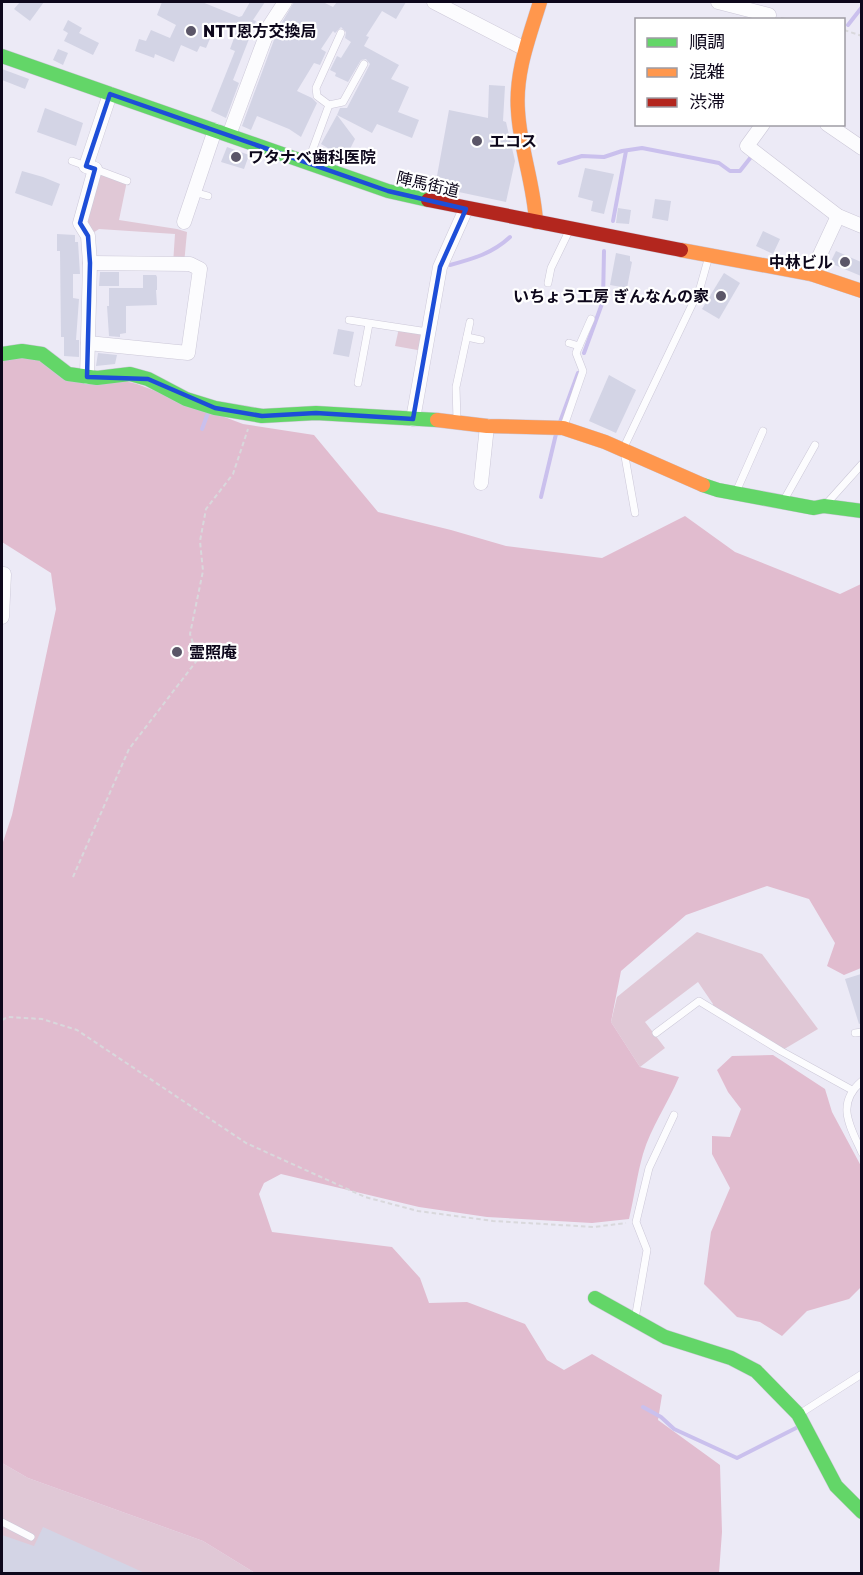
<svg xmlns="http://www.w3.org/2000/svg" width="863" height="1575" font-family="'Golos Text','Noto Sans JP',sans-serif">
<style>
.green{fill:#e0c8d6}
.forest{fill:#e1bccf}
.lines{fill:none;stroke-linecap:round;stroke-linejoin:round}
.stream{stroke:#cac0ed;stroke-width:4}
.building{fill:#d3d4e5}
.lane-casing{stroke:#ccc8d8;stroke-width:8}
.street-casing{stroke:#ccc8d8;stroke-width:15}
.fast-casing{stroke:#ccc8d8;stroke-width:15}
.slow-casing{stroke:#ccc8d8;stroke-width:15}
.jam-casing{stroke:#ccc8d8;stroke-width:15}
.path{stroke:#d9d8dc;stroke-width:2;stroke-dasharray:4.5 3;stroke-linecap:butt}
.lane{stroke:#fcfcfe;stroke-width:7}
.street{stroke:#fcfcfe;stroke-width:14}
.fast{stroke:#63d668;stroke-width:14}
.slow{stroke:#ff974d;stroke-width:14}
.jam{stroke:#b3261e;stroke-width:14}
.marked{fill:none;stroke:#1d4ed8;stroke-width:4.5;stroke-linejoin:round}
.poi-dot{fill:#5b5668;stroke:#fff;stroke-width:2}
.labels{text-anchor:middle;stroke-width:4.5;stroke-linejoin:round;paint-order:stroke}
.poi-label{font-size:16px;font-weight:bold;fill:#0d071b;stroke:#fff;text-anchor:start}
.street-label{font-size:16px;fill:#0d071b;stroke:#fff}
</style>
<rect width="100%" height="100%" fill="#eceaf6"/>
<g class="green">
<path d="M95 169 127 181 119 220 177 229 187 232 184 264H173L175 234 99 229 88 236 80 223Z"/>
<path d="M399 328 422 332 423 351 395 346Z"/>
<path d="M697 932 762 954 818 1029 781 1051 713 1009V1004L698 982 645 1022 665 1048 640 1067 611 1022 617 997Z"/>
<path d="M2 1463 28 1478 203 1541 255 1573H2Z"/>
</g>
<g class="forest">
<path d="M10 352 137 384 243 424 314 435 378 512 451 530 506 546 602 558 685 516 735 552 840 594 861 584V968L844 975 827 966 835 943 809 899 767 886 686 915 621 971 611 1022 640 1067 679 1077C668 1103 651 1127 643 1154 637 1175 634 1198 629 1219L592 1223 487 1217 419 1207 281 1174 264 1183 259 1194 272 1232 392 1247 420 1278 429 1303 467 1302 525 1324 547 1360 564 1370 592 1354 662 1395 658 1420 720 1465 722 1532 719 1573H255L203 1541 28 1478 2 1463V845L12 815 56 609 51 573 2 542V356Z"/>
<path d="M773 1055 825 1089 832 1112 861 1166V1287L849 1299 807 1311 782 1336 760 1322 737 1317 704 1284 711 1232 730 1188 712 1154V1136L730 1137 741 1109 728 1092 717 1070 732 1056Z"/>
</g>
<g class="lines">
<g class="stream">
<path d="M848 25 862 7"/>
<path d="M559 163 582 156 604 157 622 151 642 148 719 163 730 171H740L751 157"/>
<path d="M613 221 626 151"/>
<path d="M450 265C473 259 493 253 510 237"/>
<path d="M584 353 603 301 604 251"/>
<path d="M560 422 578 373"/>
<path d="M202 429 208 413"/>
<path d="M541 497 556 434"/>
<path d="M643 1407 661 1417 674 1429 737 1458 798 1427"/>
</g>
</g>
<g class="building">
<path d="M20 2H44L30 21 14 9Z"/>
<path d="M162 2H202L239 17 242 16 250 2H265L253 20 256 21 233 80 239 83 226 118 211 111 235 51 230 49 237 30 217 22 206 48 200 46 197 52 181 45 174 62 155 54 154 58 135 51 139 39 146 41 151 30 170 38 176 25 157 15Z"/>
<path d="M294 2H323L333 7 337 2H406L396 19 382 11 366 36 369 37 364 46 399 65 391 79 409 87 398 112 419 120 412 138 377 124 372 133 337 115 340 108H347L370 64 366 59 361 60 348 82 335 76 336 73 330 70 337 56 341 58 351 42 345 38 346 32 341 27 335 33 333 31 321 49 326 52 320 65 314 63 297 91 312 98 317 103 301 137 289 129 257 116 251 130 242 126 278 29Z"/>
<path d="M68 20 82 28 79 33 99 43 93 55 64 41 68 33 63 30Z"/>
<path d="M58 49 68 53 63 65 53 60Z"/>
<path d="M2 69 29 79 25 89 2 80Z"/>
<path d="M489 85 505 86 503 121 506 122 515 161 506 202 435 187 449 110 488 118Z"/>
<path d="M45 108 83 123 76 146 37 132Z"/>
<path d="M337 115 355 139 347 155 340 151 338 154 321 144Z"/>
<path d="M227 147 249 155 244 169 221 162Z"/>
<path d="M585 168 614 174 604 214 591 211 593 201 578 197Z"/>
<path d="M22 171 43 177 60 184 52 206 15 193Z"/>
<path d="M655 199 671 201 668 221 652 218Z"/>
<path d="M618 208 631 210 629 224 616 223Z"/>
<path d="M763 231 780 239 773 254 756 246Z"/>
<path d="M57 234 75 235V242H78L80 274H73V298L79 299 76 340H79V357L64 356V337H61L60 251H57Z"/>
<path d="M836 251 861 262V276L830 263Z"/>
<path d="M616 253 630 256V261L632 262 627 288 610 285Z"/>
<path d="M100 272H119V286H99Z"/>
<path d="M724 273 740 283 719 319 702 309Z"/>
<path d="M143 275H156L157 277V290H156L157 305 126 306V333L120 334V337L109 336 107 306H109V288H143Z"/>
<path d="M338 329 354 332 349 357 333 354Z"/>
<path d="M98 353 117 355 115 364 96 366Z"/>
<path d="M609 375 636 390 616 433 589 421Z"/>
<path d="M861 974V1023L859 1024 845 979Z"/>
<path d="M43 1527 147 1574H2V1535L34 1546Z"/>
</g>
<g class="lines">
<g class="lane-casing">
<g id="lane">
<path d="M341 33 316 88 317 96 329 105 343 102 364 64"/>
<path d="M72 161 86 166"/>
<path d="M308 162 329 105"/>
<path d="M95 169 127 181"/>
<path d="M194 192 208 196"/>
<path d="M548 283 551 268 569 231"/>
<path d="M349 320 428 332"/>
<path d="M467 337 481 340"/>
<path d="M569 343 579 346"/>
<path d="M358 383 369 324"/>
<path d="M457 420 456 387 470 322"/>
<path d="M564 426 583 371 576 353 591 319"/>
<path d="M736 492 763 431"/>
<path d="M784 500 815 445"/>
<path d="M828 502 862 464"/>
<path d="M635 513 624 451 625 445 700 288 709 256"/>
<path d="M656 1033 699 1001 781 1051 852 1090"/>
<path d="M855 1033 862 1032"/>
<path d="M862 1081C835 1104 850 1126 862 1153"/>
<path d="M635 1319 647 1250 636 1222 649 1168 674 1115"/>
<path d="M801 1413 862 1374"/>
<path d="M2 1522 31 1537"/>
</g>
</g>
<g class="street-casing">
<g id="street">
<path d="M434 2 525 49"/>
<path d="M718 2 769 15"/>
<path d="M763 124 747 146 838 216 862 226"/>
<path d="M827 124 862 148"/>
<path d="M229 135 270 25 285 2"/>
<path d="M184 222 215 130"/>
<path d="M811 274 838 216"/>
<path d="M88 343 188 353 200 269 190 264 90 263"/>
<path d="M87 377 90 263 88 236 80 223 95 169 86 166 110 94"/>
<path d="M413 419 440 267 466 209"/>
<path d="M481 483 487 426"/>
<path d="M2 574H4L2 617"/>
</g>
</g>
<g class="fast-casing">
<g id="fast">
<path d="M2 56 388 191 428 200"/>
<path d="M2 354 22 351 42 354 68 374 97 378 130 374 148 379 186 399 215 408 262 416 316 413 437 420"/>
<path d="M703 485 718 490 814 508 824 506 862 511"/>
<path d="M595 1298 665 1337 731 1358 756 1371 798 1414 836 1486 862 1512"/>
</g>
</g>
<g class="slow-casing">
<g id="slow">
<path d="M536 222C534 184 520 149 518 111 515 73 529 38 540 2"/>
<path d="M681 250 811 274 862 291"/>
<path d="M437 420 487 426 563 428 605 442 703 485"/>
</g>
</g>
<g class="jam-casing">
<path id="jam" d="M428 200 681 250"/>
</g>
<g class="path">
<path d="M781 18 790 20"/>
<path d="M844 30 862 36"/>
<path d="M73 877 129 749 198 659 190 634 203 571 200 541 206 509 233 474 248 429"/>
<path d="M2 1020 8 1017 42 1019 77 1030 246 1143 365 1197 418 1211 493 1221 594 1227 626 1223"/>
</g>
<use href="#lane" class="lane"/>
<use href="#street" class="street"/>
<use href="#fast" class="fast"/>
<use href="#slow" class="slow"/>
<use href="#jam" class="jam"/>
</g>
<path class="marked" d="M110 94 388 191 466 209 440 267 413 419 316 413 262 416 215 408 148 379 87 377 90 263 88 236 80 223 95 169 86 166Z"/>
<g class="poi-dot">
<circle cx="191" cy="31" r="6"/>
<circle cx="477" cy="141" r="6"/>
<circle cx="236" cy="157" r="6"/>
<circle cx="845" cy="262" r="6"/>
<circle cx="721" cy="296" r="6"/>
<circle cx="177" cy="652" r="6"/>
</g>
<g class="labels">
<g class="poi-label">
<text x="203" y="37">NTT恩方交換局</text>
<text x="489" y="147">エコス</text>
<text x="248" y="163">ワタナベ歯科医院</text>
<text x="833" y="268" text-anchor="end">中林ビル</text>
<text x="709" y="302" text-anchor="end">いちょう工房 ぎんなんの家</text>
<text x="189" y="658">霊照庵</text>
</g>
<g class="street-label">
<text transform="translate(428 184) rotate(13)" y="6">陣馬街道</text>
</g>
</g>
<rect width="863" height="1575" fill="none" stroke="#0d071b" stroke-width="6"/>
<rect x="635" y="18" width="210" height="108" fill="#ffffff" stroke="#9e9ca4" stroke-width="1.5"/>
<rect x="647" y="38" width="30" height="9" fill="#63d668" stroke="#9e9ca4" stroke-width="1.5"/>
<text x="689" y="48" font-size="18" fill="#0d071b">順調</text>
<rect x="647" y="68" width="30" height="9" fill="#ff974d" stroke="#9e9ca4" stroke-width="1.5"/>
<text x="689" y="78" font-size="18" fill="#0d071b">混雑</text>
<rect x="647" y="98" width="30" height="9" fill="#b3261e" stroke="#9e9ca4" stroke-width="1.5"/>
<text x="689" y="108" font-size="18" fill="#0d071b">渋滞</text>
</svg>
